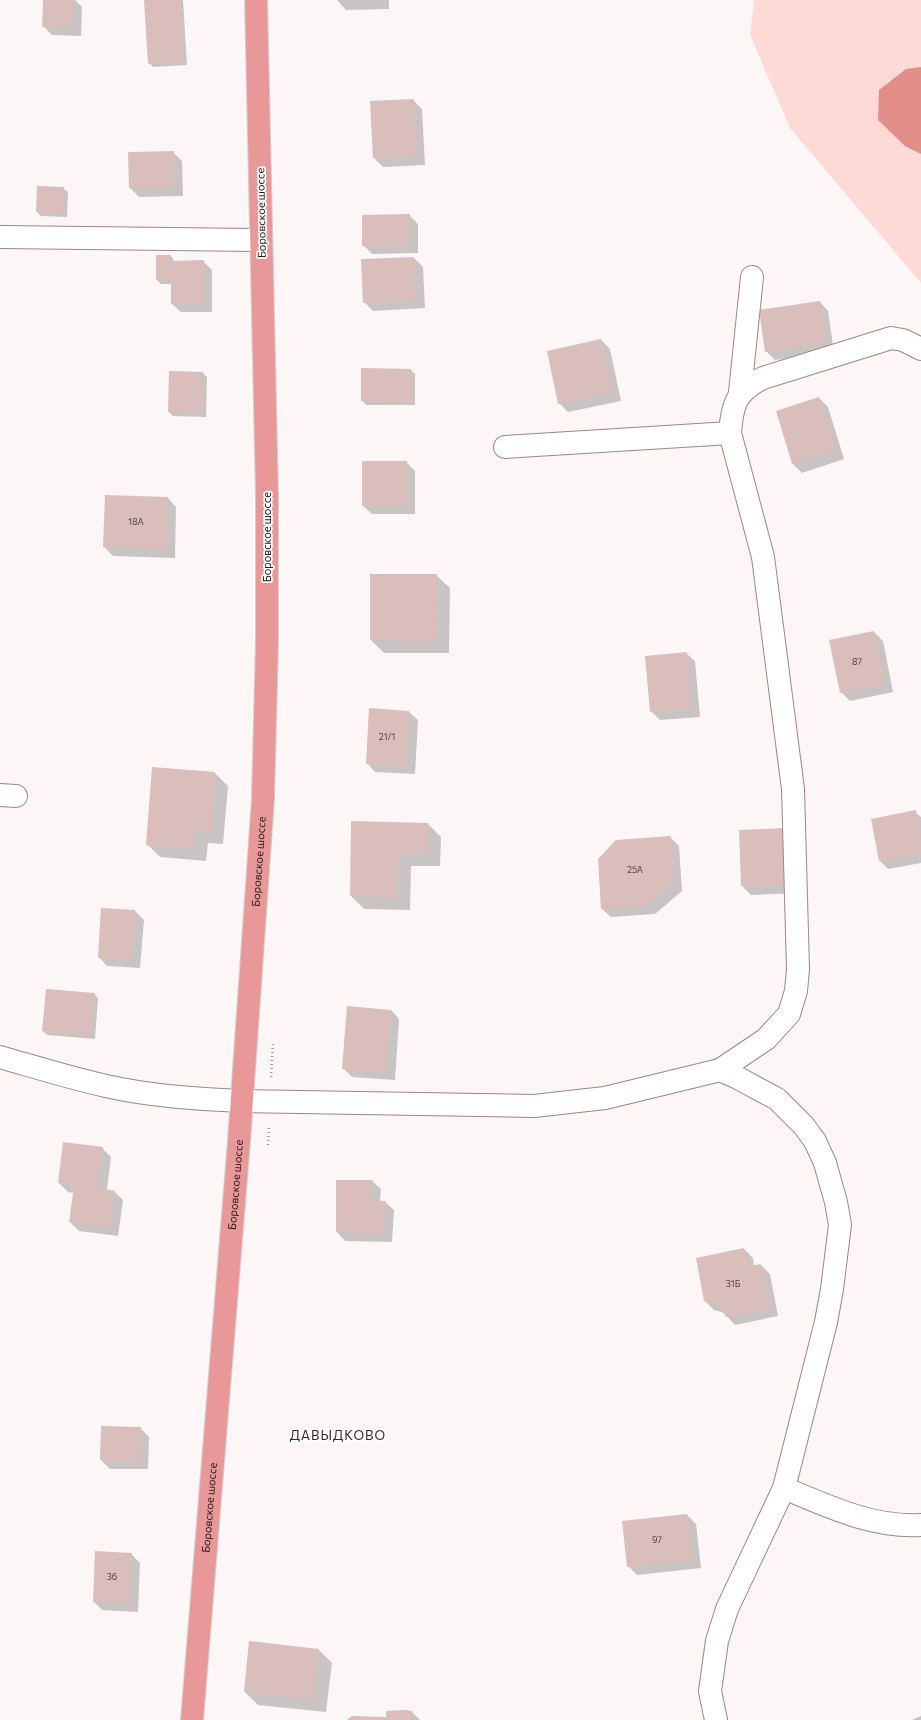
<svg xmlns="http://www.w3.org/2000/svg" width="921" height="1720" font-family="Commissioner,sans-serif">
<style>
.green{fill:#fedad7}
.water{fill:#e38d89}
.shadow{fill:#0003}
.building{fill:#dabebc}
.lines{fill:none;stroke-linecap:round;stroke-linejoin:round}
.minor-casing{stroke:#9f8583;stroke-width:24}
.major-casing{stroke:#d3d1d1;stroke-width:24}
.path{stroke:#9f9898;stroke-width:2.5;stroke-dasharray:1 3;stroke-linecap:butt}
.minor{stroke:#fff;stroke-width:22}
.major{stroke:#e99899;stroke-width:22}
.labels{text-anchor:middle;stroke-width:3.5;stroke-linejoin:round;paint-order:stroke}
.number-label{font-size:9px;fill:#524342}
.street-label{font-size:11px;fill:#241a1a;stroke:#fff}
.quarter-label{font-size:13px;letter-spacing:1px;fill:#3a2524;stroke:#fff}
</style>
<rect width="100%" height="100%" fill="#fcf6f6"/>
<path class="green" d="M754 0H921V283L790 128 750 35Z"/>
<path class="water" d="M921 67V154L905 146 878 120 879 90 906 69Z"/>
<g class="shadow">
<path d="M44 0H75L82 7 81 36 52 35 43 26Z"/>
<path d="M145 0H183L187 65 153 67 149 63Z"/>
<path d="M337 0H389V9L346 10Z"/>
<path d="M413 100 422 109 425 165 383 167 374 158Z"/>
<path d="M173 152 182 161 183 196 139 197 130 188Z"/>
<path d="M63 188 68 192 67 217 41 216 37 212Z"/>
<path d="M409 215 418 224V253L372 254 363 245Z"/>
<path d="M171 256 175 262 203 261 212 270V312H181L172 304V284H161L157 280Z"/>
<path d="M414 258 423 267 425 308 373 311 364 302Z"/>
<path d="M820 302 828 311 834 352 775 360 766 351Z"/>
<path d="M601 340 610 349 621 401 568 412 559 403Z"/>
<path d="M411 370 415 374V405H366L362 400Z"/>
<path d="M170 372 203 373 207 377 206 417 173 416 169 412Z"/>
<path d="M819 398 828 407 844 459 802 473 793 464 777 412Z"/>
<path d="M406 462 415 471V514H372L363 506Z"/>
<path d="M168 498 176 507 175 558 113 556 104 547Z"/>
<path d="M436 575 450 588 449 653H384L371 640Z"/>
<path d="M874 632 883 641 893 692 850 701 841 692Z"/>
<path d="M686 653 695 661 700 717 660 720 651 711Z"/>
<path d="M409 712 418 720 415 774 375 772 367 763Z"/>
<path d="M153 768 215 773 228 786 223 844 208 843 206 861 160 857 147 844Z"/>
<path d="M915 812 921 817V863L888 869 879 860Z"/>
<path d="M428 824 441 837 440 866H411L410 910 364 909 351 896Z"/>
<path d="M740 831 797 893 751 895 742 886Z"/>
<path d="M670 837 679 846 682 891 655 914 611 917 602 909Z"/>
<path d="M135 911 144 920 140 968 107 966 99 957Z"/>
<path d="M94 994 98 998 95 1039 47 1035 43 1031Z"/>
<path d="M391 1010 399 1019 395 1080 352 1077 343 1068Z"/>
<path d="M102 1148 111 1157 107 1190 114 1191 123 1200 118 1236 79 1231 70 1222 74 1193 68 1192 59 1183Z"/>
<path d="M336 1181H372L381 1189 380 1201 385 1202 394 1210 392 1242 345 1241 337 1232Z"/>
<path d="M744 1249 753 1258 754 1266 761 1265 770 1274 778 1316 735 1325 724 1313 714 1310 705 1301Z"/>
<path d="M140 1428 149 1437 148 1469H110L101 1460Z"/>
<path d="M687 1515 696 1524 701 1568 637 1575 628 1566Z"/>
<path d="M131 1554 140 1563 138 1612 102 1610 94 1602Z"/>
<path d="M319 1650 332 1663 326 1712 258 1705 245 1692Z"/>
<path d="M387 1712H412L420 1720H349L387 1718Z"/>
<path d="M921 1716V1720H912Z"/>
</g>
<g class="building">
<path d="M43 0H73V27H42Z"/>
<path d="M144 0H180L184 61 148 64Z"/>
<path d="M414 99 417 156 373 158 370 101Z"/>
<path d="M174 151V187L129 188 128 152Z"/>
<path d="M37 186 64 187 63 213 36 212Z"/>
<path d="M410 214V245L362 246V215Z"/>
<path d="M156 255H171V261L204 260V304H171V280H156Z"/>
<path d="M414 257 416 300 363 303 361 259Z"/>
<path d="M820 301 826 343 765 352 759 310Z"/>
<path d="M601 339 613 392 558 404 547 351Z"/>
<path d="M361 368 411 369V402L361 401Z"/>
<path d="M169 371 203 372 202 413 168 412Z"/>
<path d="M819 397 836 450 792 464 776 411Z"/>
<rect x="362" y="461" width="45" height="45"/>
<path d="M105 495 168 497 166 549 103 547Z"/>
<path d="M370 574H437L436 641 370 640Z"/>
<path d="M874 631 885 683 840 693 829 640Z"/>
<path d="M687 652 691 708 650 712 645 656Z"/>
<path d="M369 708 409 711 406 766 366 764Z"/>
<path d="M152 767 215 772 211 832 195 830 194 848 146 845Z"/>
<path d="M916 810 921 839V853L879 861 871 819Z"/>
<path d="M351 821 428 823 427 854 399 853 397 898 350 896Z"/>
<path d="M786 828 789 884 741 886 739 830Z"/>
<path d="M671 836 673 882 646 906 601 909 598 859 616 840Z"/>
<path d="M101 908 135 910 132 960 98 958Z"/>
<path d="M46 989 95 993 91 1035 42 1031Z"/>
<path d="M347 1006 391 1010 386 1072 342 1069Z"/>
<path d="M63 1142 103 1147 97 1188 115 1191 109 1228 69 1222 74 1186 58 1183Z"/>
<path d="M336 1180H373L370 1200 386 1201 384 1234 336 1232Z"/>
<path d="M744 1248 748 1266 761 1264 770 1308 726 1317 719 1305 704 1301 696 1258Z"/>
<path d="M101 1426 141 1427 140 1461 100 1460Z"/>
<path d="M687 1514 693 1559 627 1567 622 1521Z"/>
<path d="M95 1551 132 1553 130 1604 93 1602Z"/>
<path d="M249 1641 319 1649 314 1699 244 1692Z"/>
<path d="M405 1710 412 1711V1720H347L352 1716 386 1717V1711Z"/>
</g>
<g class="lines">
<g class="minor-casing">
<g id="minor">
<path d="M0 237 261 240"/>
<path d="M740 392 752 277"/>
<path d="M505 447 730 433"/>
<path d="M0 795 16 796"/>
<path d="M0 1057C35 1067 70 1078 106 1086 150 1096 197 1099 242 1101L534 1106 605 1098 720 1070 738 1078 777 1099 804 1126 815 1141 825 1163 836 1202 840 1225 832 1289 826 1322 784 1488 727 1609 717 1641 710 1691 716 1720"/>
<path d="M720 1070 766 1039 789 1014 796 991 798 969 793 789 763 557 730 433C732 405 736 391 763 378L891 338 903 340 921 349"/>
<path d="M784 1488C827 1506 873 1528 921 1525"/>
</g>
</g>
<g class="major-casing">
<g id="major">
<path id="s1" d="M192 1720 239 1141 263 799 267 641V495L256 0"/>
</g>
</g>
<g class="path">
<path d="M271 1077 273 1042"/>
<path d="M268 1145 269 1125"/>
</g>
<use href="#minor" class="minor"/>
<use href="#major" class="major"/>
</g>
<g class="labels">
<g class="number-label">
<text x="136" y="525">18А</text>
<text x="857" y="665">87</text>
<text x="387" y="740">21/1</text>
<text x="635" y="873">25А</text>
<text x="733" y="1287">31Б</text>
<text x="657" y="1543">97</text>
<text x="112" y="1580">36</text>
</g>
<g class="street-label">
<text transform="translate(261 213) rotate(-91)" y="4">Боровское шоссе</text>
<text transform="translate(267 537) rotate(-90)" y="4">Боровское шоссе</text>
<text dy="4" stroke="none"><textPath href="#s1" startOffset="861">Боровское шоссе</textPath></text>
<text dy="4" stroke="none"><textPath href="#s1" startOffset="537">Боровское шоссе</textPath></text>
<text dy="4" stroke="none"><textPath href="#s1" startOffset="213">Боровское шоссе</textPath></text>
</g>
<g class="quarter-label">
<text x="338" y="1440">ДАВЫДКОВО</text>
</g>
</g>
</svg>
